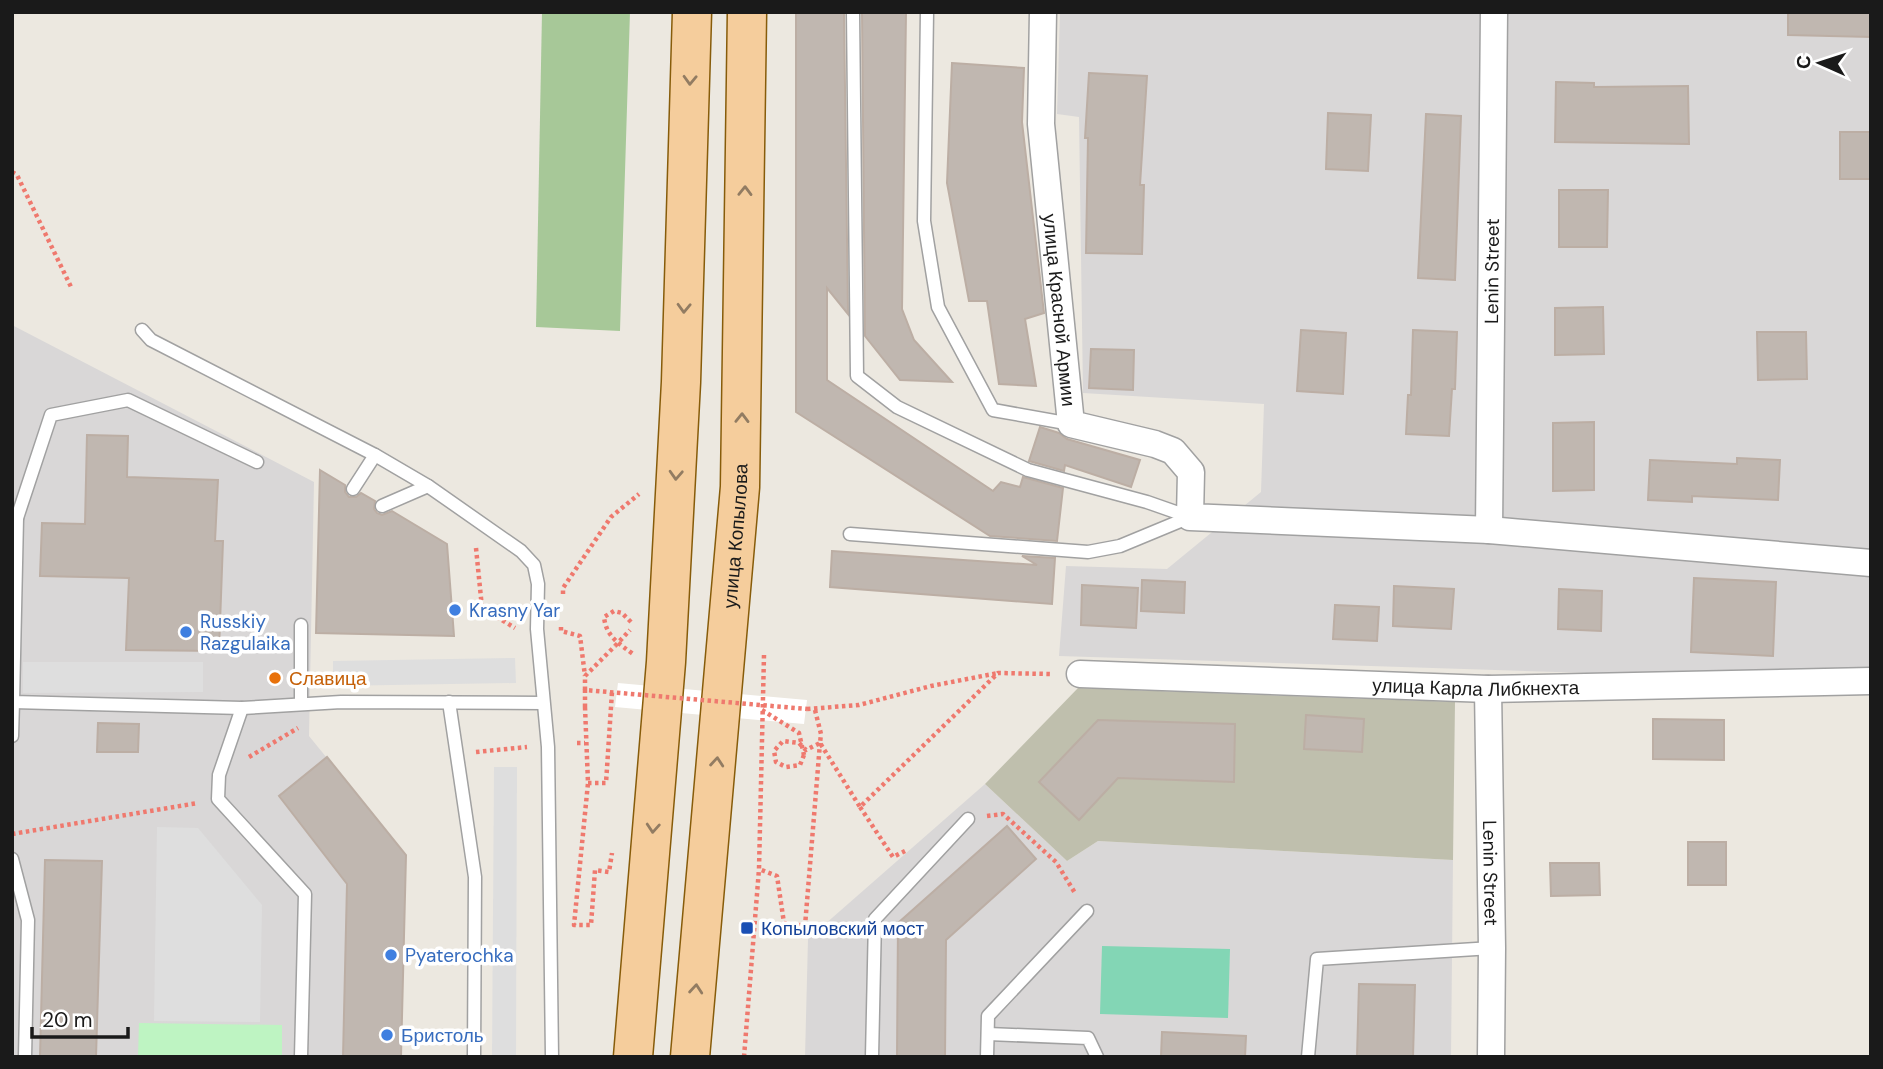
<svg xmlns="http://www.w3.org/2000/svg" width="1883" height="1069" font-family="'DM Sans',sans-serif">
<style>
.residential{fill:#d9d7d7}
.construction{fill:#bfbfad}
.forest{fill:#a7c898}
.park{fill:#bef4c2}
.pitch{fill:#83d6b5}
.parking{fill:#dedede}
.pier{fill:#fff}
.building{fill:#c0b7b0;stroke:#bcaea4;stroke-width:2}
.lines{fill:none;stroke-linecap:round;stroke-linejoin:round}
.lane-casing{stroke:#a1a1a1;stroke-width:15}
.street-casing{stroke:#a1a1a1;stroke-width:29}
.primary-casing{stroke:#875c0a;stroke-width:41}
.path{stroke:#ef796e;stroke-width:4.5;stroke-dasharray:3.5 3.5;stroke-linecap:butt}
.lane{stroke:#fff;stroke-width:12}
.street{stroke:#fff;stroke-width:26}
.primary{stroke:#f5cd9c;stroke-width:38}
.path-bridge{stroke:#ef796e;stroke-width:4.5;stroke-dasharray:3.5 3.5;stroke-linecap:butt}
.oneway{stroke:#927c62}
.shop-dot{fill:#3f7fe0;stroke:#fff;stroke-width:2.5}
.food-dot{fill:#e8710a;stroke:#fff;stroke-width:2.5}
.transit-dot{fill:#1a4fb4;stroke:#fff;stroke-width:2.5}
.labels{text-anchor:middle;stroke-width:7;stroke-linejoin:round;paint-order:stroke}
.street-label{font-size:19px;fill:#1a1a1a;stroke:#fff}
.shop-label{font-size:19px;fill:#366cbe;stroke:#fff;text-anchor:start}
.food-label{font-size:19px;fill:#c56008;stroke:#fff;text-anchor:start}
.transit-label{font-size:19px;fill:#164399;stroke:#fff;text-anchor:start}
</style>
<rect width="100%" height="100%" fill="#ece8e0"/>
<g class="residential">
<path d="M1060 12H1871V682L1059 656 1066 566 1167 569 1261 492 1264 404 1083 393 1079 117 1057 114Z"/>
<path d="M12 325 314 482 309 736 406 855 401 1057H12Z"/>
<path d="M985 784 1067 861 1098 841 1453 860 1451 1057H805L808 939Z"/>
</g>
<path class="construction" d="M1078 688 1455 702 1453 860 1098 841 1067 861 985 784Z"/>
<path class="forest" d="M542 12H630L620 331 536 327Z"/>
<path class="park" d="M139 1023 282 1025V1057H138Z"/>
<path class="pitch" d="M1102 946 1230 949 1228 1018 1100 1014Z"/>
<g class="parking">
<path d="M515 658 516 683 333 686V661Z"/>
<path d="M23 662H203V692L23 693Z"/>
<path d="M494 767H517L516 1057H492Z"/>
<path d="M157 827 198 828 262 905 260 1022 154 1021Z"/>
</g>
<path class="pier" d="M618 683 807 700 804 724 615 707Z"/>
<g class="building">
<path d="M796 12H844L848 314 827 288V380L993 491 1001 482 1020 487 1023 477 1063 488 1057 541 990 536 796 412Z"/>
<path d="M862 12H906L902 309 914 340 952 382 900 380 865 336Z"/>
<path d="M1788 12H1871V37L1788 35Z"/>
<path d="M952 63 1024 68 1022 122 1044 313 1025 319 1036 386 999 384 987 301H969L947 183Z"/>
<path d="M1089 73 1147 76 1140 185H1144L1142 254 1086 253 1088 138H1085Z"/>
<path d="M1556 82 1594 83V87L1688 86 1689 144 1555 142Z"/>
<path d="M1328 113 1371 115 1368 171 1326 169Z"/>
<path d="M1426 114 1461 116 1455 280 1418 278Z"/>
<rect x="1840" y="132" width="31" height="47"/>
<path d="M1559 190H1608L1607 247H1559Z"/>
<path d="M1603 307 1604 354 1555 355V308Z"/>
<path d="M1301 330 1346 333 1343 394 1297 391Z"/>
<path d="M1413 330 1457 332 1455 389H1452L1449 436 1406 434 1408 395H1411Z"/>
<path d="M1757 332H1806L1807 379 1758 380Z"/>
<path d="M1091 349 1134 350 1133 390 1089 388Z"/>
<path d="M1594 422V490L1553 491V423Z"/>
<path d="M1040 427 1059 433 1067 439 1140 460 1131 487 1065 465 1064 471 1029 461Z"/>
<path d="M87 435 128 436 127 477 218 480 215 541H223L219 651 126 650 129 578 40 576 42 523 85 524Z"/>
<path d="M1737 458 1780 460 1778 500 1692 496V502L1648 500 1650 460 1737 464Z"/>
<path d="M320 470 345 485V492L349 497H356L361 493 375 501 374 509 377 513 382 515 392 511 447 544 454 636 316 633Z"/>
<path d="M832 551 1037 565 1022 556 1055 558 1052 604 830 587Z"/>
<path d="M1694 578 1776 582 1773 656 1691 652Z"/>
<path d="M1142 580 1185 582 1184 613 1141 611Z"/>
<path d="M1082 585 1138 588 1136 628 1081 625Z"/>
<path d="M1394 586 1454 589 1451 629 1393 626Z"/>
<path d="M1559 589 1602 591 1601 631 1558 629Z"/>
<path d="M1335 605 1379 607 1377 641 1333 639Z"/>
<path d="M1306 715 1364 719 1362 752 1304 749Z"/>
<path d="M1653 719 1724 720V760L1653 759Z"/>
<path d="M1098 720 1235 724 1234 782 1118 778 1079 820 1039 782Z"/>
<path d="M98 723 139 724 138 752H97Z"/>
<path d="M327 757 406 855 401 1057H343L347 884 279 796Z"/>
<path d="M1007 826 1036 859 946 940 945 1057H897L898 923Z"/>
<rect x="1688" y="842" width="38" height="43"/>
<path d="M45 860 102 861 96 1057H40Z"/>
<path d="M1550 863H1599L1600 895 1551 896Z"/>
<path d="M1359 984 1415 985 1413 1057H1357Z"/>
<path d="M1162 1032 1246 1036 1245 1057H1161Z"/>
</g>
<g class="lines">
<g class="lane-casing">
<g id="lane">
<path d="M927 12 924 221 938 307 993 410 1071 424"/>
<path d="M142 330 151 340 375 455 428 486 521 551 534 565 538 584 537 629 548 747 552 1057"/>
<path d="M353 489 375 455"/>
<path d="M382 506 428 486"/>
<path d="M12 518H17L13 702 242 708 341 702 543 703"/>
<path d="M17 518 51 415 128 400 257 462"/>
<path d="M850 534 1088 552 1120 546 1190 517 1147 502 1028 470 897 407 857 376 853 12"/>
<path d="M301 625V703"/>
<path d="M449 702 475 877 474 1057"/>
<path d="M242 708 219 775 218 799 305 894 301 1057"/>
<path d="M12 736 13 702"/>
<path d="M12 859 28 920 25 1057"/>
<path d="M988 1034 1088 1038 1097 1057"/>
<path d="M872 1057 875 919 968 819"/>
<path d="M987 1057 988 1016 1087 911"/>
<path d="M1308 1057 1317 959 1492 948"/>
</g>
</g>
<g class="street-casing">
<g id="street">
<path id="s1" d="M1043 12 1041 124 1071 424 1155 444 1173 451 1191 472 1190 517 1489 530 1871 563"/>
<path id="s2" d="M1489 530 1494 12"/>
<path id="s3" d="M1080 674 1488 689 1871 681"/>
<path id="s4" d="M1488 689 1492 948 1491 1057"/>
</g>
</g>
<g class="primary-casing">
<g id="primary">
<path d="M633 1057 666 662 681 382 692 12"/>
<path id="s5" d="M690 1057 740 487 747 12"/>
</g>
</g>
<g class="path">
<path d="M12 172 17 175 72 289"/>
<path d="M476 548 482 608 515 628"/>
<path d="M563 594V588L611 517 639 494"/>
<path d="M631 622 622 613 614 611 604 617C606 636 618 643 633 654"/>
<path d="M561 627V631L580 636 585 676"/>
<path d="M764 655 759 869 777 876 784 923 805 926 820 743"/>
<path d="M585 690V676L615 646"/>
<path d="M585 707 588 783 574 925H591L595 870 609 872 612 853"/>
<path d="M807 709 859 705 931 686 998 673"/>
<path d="M762 710 799 733 804 755"/>
<path d="M815 710 821 734 820 743 860 807 998 673 1052 674"/>
<path d="M577 743H585"/>
<path d="M476 752 527 747"/>
<path d="M249 757 298 728"/>
<path d="M588 783H606L612 692"/>
<path d="M860 807 893 857 905 851"/>
<path d="M987 816 1003 814 1056 862 1075 893"/>
<path d="M12 834 198 803"/>
<path d="M744 1057 759 869"/>
</g>
<use href="#lane" class="lane"/>
<use href="#street" class="street"/>
<use href="#primary" class="primary"/>
<g class="path-bridge">
<path d="M615 646 630 630"/>
<path d="M585 707V690L807 709"/>
<path d="M804 755 800 765 786 767 776 762 774 751 783 741 799 743 806 750 820 743"/>
</g>
</g>
<defs><path id="oneway-chevron" d="M-2-3.5L2.5 0L-2 3.5" fill="none" stroke-width="1.6" stroke-linecap="round" stroke-linejoin="round" transform="scale(1.75)"/></defs>
<g class="oneway">
<use href="#oneway-chevron" transform="translate(690 80) rotate(92)"/>
<use href="#oneway-chevron" transform="translate(745 191) rotate(-89)"/>
<use href="#oneway-chevron" transform="translate(684 308) rotate(92)"/>
<use href="#oneway-chevron" transform="translate(742 418) rotate(-89)"/>
<use href="#oneway-chevron" transform="translate(676 475) rotate(93)"/>
<use href="#oneway-chevron" transform="translate(717 762) rotate(-85)"/>
<use href="#oneway-chevron" transform="translate(653 828) rotate(94)"/>
<use href="#oneway-chevron" transform="translate(696 989) rotate(-85)"/>
</g>
<g class="shop-dot">
<circle cx="455" cy="610" r="7"/>
<circle cx="186" cy="632" r="7"/>
<circle cx="391" cy="955" r="7"/>
<circle cx="387" cy="1035" r="7"/>
</g>
<circle class="food-dot" cx="275" cy="678" r="7"/>
<rect class="transit-dot" x="740" y="921" width="14" height="14" rx="3.5"/>
<g class="labels">
<g class="street-label">
<text dy="7" stroke="none"><textPath href="#s2" startOffset="259">Lenin Street</textPath></text>
<text dy="7" stroke="none"><textPath href="#s1" startOffset="299">улица Красной Армии</textPath></text>
<text dy="7" stroke="none"><textPath href="#s5" startOffset="523">улица Копылова</textPath></text>
<text dy="7" stroke="none"><textPath href="#s3" startOffset="396">улица Карла Либкнехта</textPath></text>
<text dy="7" stroke="none"><textPath href="#s4" startOffset="184">Lenin Street</textPath></text>
</g>
<g class="shop-label">
<text x="469" y="617">Krasny Yar</text>
<text x="200" y="628">Russkiy<tspan x="200" dy="22">Razgulaika</tspan></text>
<text x="405" y="962">Pyaterochka</text>
<text x="401" y="1042">Бристоль</text>
</g>
<g class="food-label">
<text x="289" y="685">Славица</text>
</g>
<g class="transit-label">
<text x="761" y="935">Копыловский мост</text>
</g>
</g>
<rect width="1883" height="1069" fill="none" stroke="#1a1a1a" stroke-width="28"/>
<g transform="translate(1820 63) rotate(273)" stroke="#ffffff" stroke-width="5" paint-order="stroke">
<path d="M0-5L12 26L0 18L-12 26Z" fill="#1a1a1a"/>
<text y="-10" font-size="19" font-weight="bold" text-anchor="middle" fill="#1a1a1a">С</text>
</g>
<path d="M32 1027v10h96v-10" fill="none" stroke="#1a1a1a" stroke-width="3.5"/>
<text x="42" y="1027" font-size="21" fill="#1a1a1a" stroke="#ffffff" stroke-width="5" paint-order="stroke">20 m</text>
</svg>
